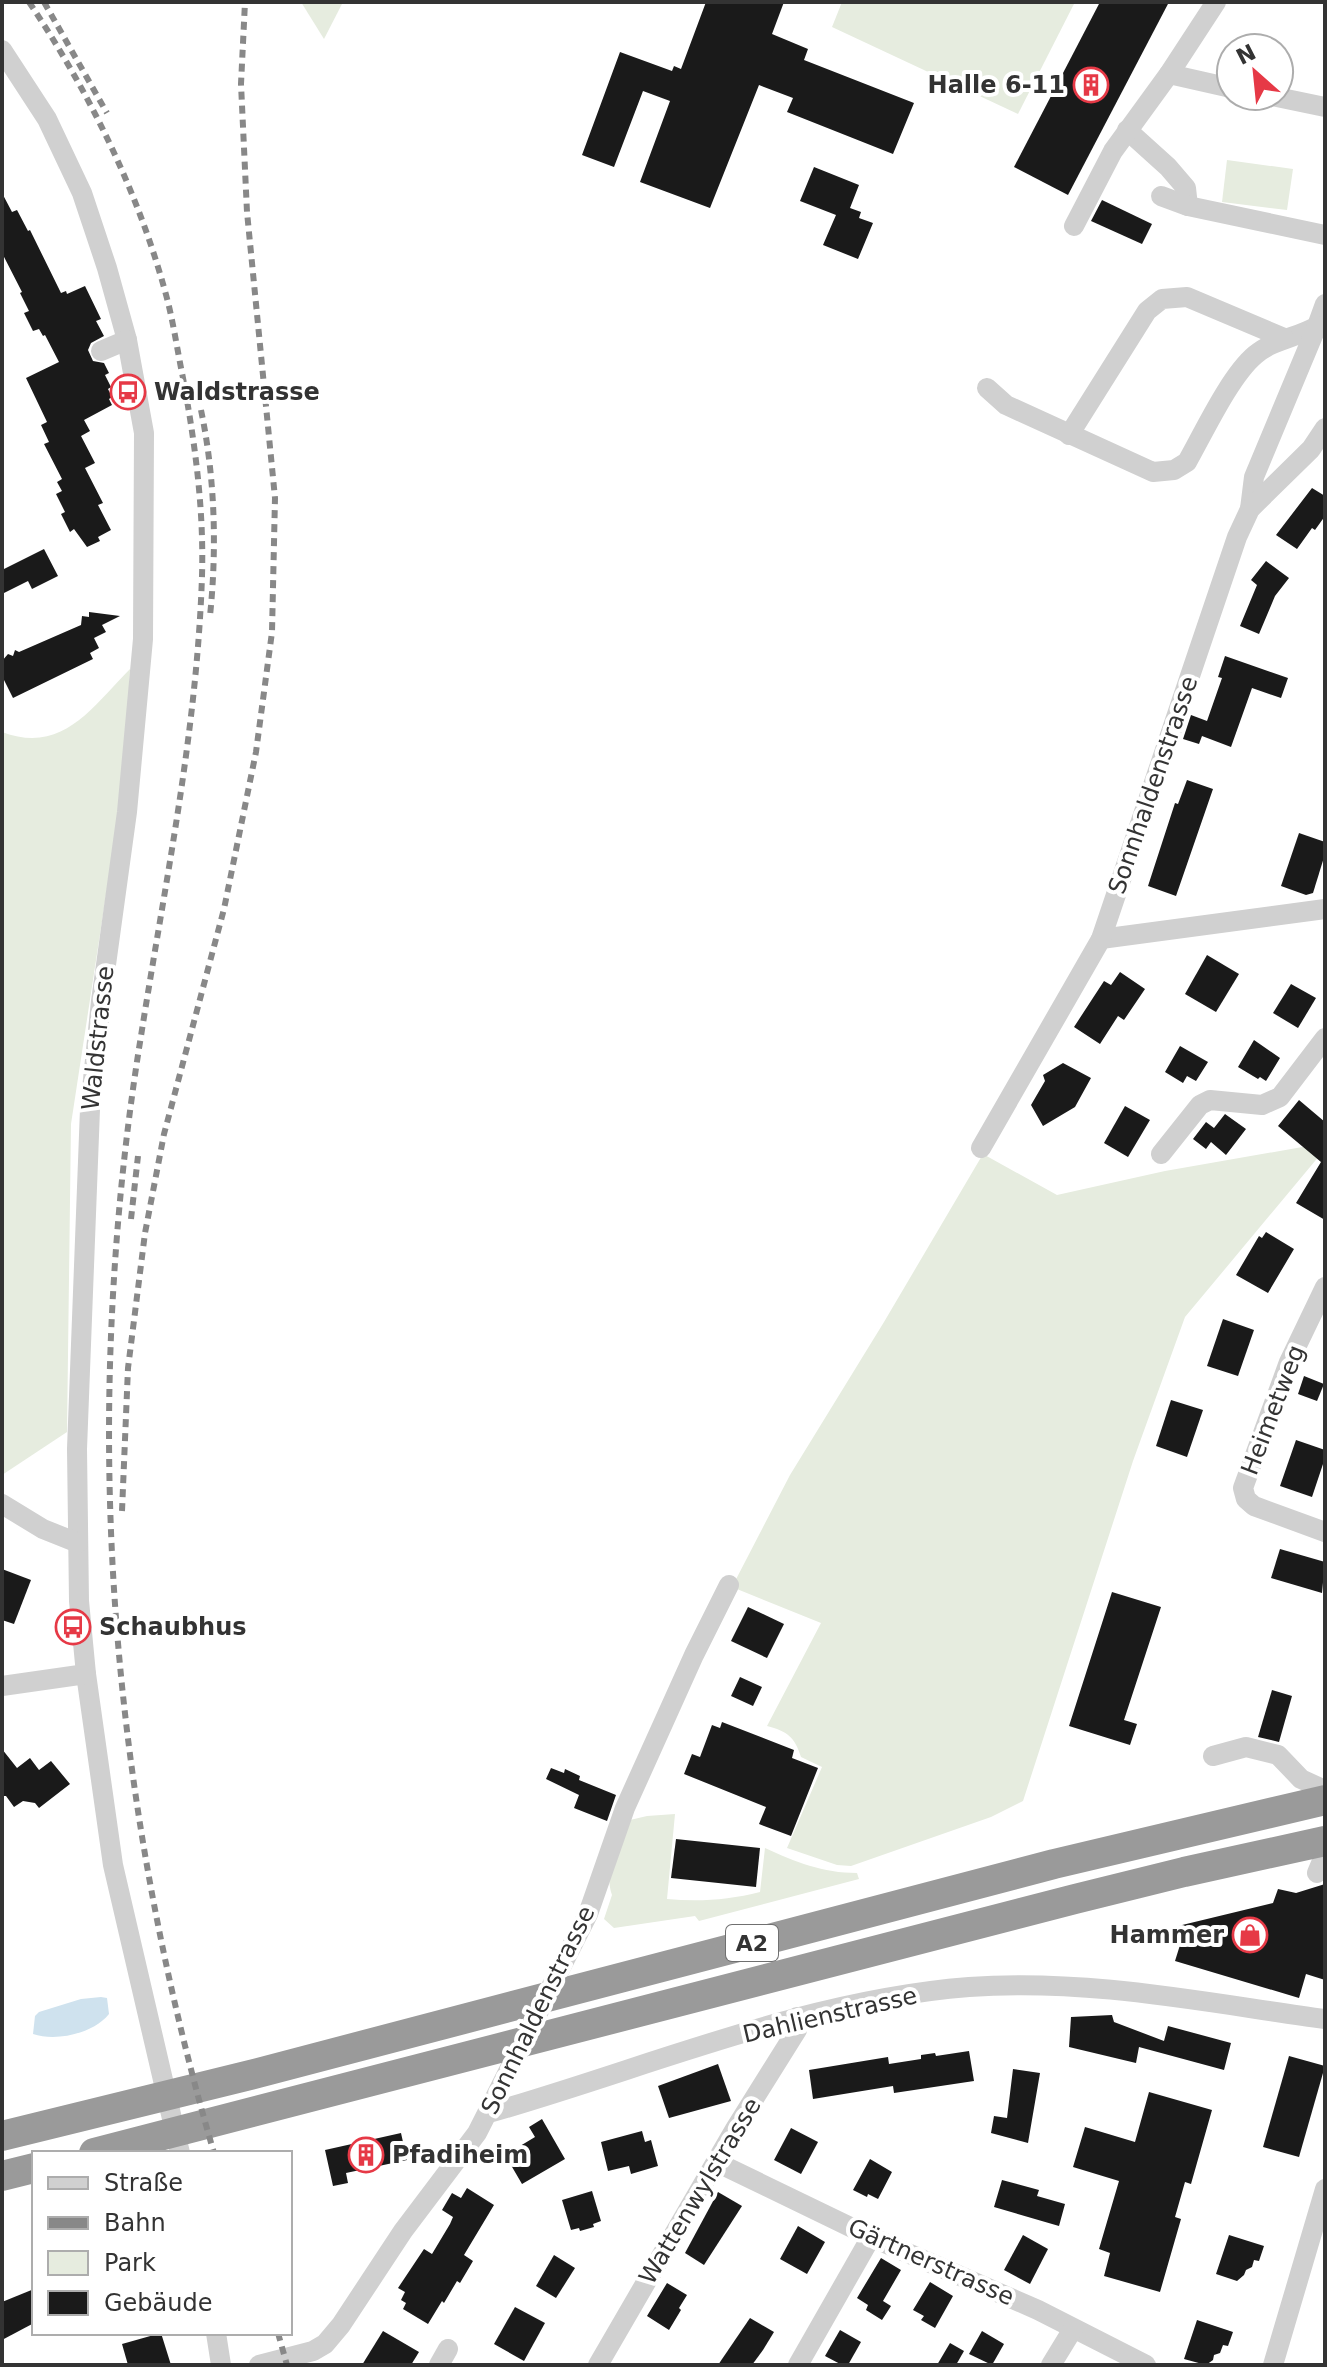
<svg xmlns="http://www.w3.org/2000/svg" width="1327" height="2367" font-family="'DejaVu Sans',sans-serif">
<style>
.green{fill:#e6ecdf}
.water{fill:#cfe2ee}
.building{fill:#1a1a1a}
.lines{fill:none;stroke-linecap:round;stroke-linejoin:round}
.minor{stroke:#d0d0d0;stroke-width:20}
.highway{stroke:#9a9a9a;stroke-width:30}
.rail{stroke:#888;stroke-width:6;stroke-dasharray:8 6;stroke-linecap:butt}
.labels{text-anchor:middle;stroke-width:8;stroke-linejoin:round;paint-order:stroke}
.shield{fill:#fff;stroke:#707070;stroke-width:2}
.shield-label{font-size:22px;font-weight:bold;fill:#333}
.poi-label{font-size:24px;font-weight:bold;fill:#333;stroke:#fff;text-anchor:start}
.street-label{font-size:24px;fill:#333;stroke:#fff}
</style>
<rect width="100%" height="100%" fill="#fff"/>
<g class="green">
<path d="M301 2H343L324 39Z"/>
<path d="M842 2H1075L1018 114 832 27Z"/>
<path d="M1227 160 1293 169 1287 210 1222 202Z"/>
<path d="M130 669 126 764 71 1124 67 1432 2 1475V732C63 755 92 707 130 669Z"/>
<path d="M1325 1143V1149L1185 1317 1133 1461 1023 1801 991 1817 851 1866 837 1865 787 1848 822 1767 801 1757C795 1737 787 1731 767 1726L821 1623 732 1587 790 1475 884 1322 983 1154 1057 1195 1165 1171Z"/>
<path d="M675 1814 667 1899C699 1902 729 1900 760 1892L765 1848C795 1862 823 1873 857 1873L859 1879 699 1921 695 1916 614 1928 604 1919 612 1895C603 1870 619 1843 630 1820L647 1816Z"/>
</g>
<path class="water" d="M101 1997 107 1998 109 2014C94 2033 57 2042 33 2034L35 2016 39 2012 81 1999Z"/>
<g class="building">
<path d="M706 2H784L772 34 808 49 804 60 914 103 893 154 787 112 793 98 759 85 710 208 640 182 670 101 643 91 614 167 582 155 620 52 672 71 674 66 681 69Z"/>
<path d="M1100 2H1169L1068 195 1014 167Z"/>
<path d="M814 167 859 185 850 208 861 212 859 218 873 223 858 259 823 245 836 215 800 201Z"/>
<path d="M2 193 12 212 17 210 28 231 30 230 61 293 66 291 67 294 85 286 101 319 96 321 104 336 91 343 88 350 93 361 104 363 109 373 105 375 111 387 108 389 112 397 109 399 112 405 84 420 90 431 81 436 95 463 85 468 103 503 98 505 111 530 98 537 100 541 87 547 74 529 70 532 61 514 65 512 56 494 62 491 57 482 62 479 44 444 49 442 41 425 47 422 26 378 59 362 45 335 43 336 39 329 33 331 24 313 29 311 20 293 22 292 2 253Z"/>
<path d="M1102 200 1152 224 1142 244 1091 221Z"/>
<path d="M1312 488 1325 496V516L1315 530 1312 528 1297 549 1276 535Z"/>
<path d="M44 549 58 576 32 589 28 581 2 594V570Z"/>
<path d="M1266 561 1289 578 1275 596 1259 634 1240 626 1257 585 1251 580Z"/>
<path d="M89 612 120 616 102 625 106 632 94 638 99 648 90 653 93 659 13 698 2 676V661L8 654 13 656 15 650 19 652 81 625 82 616 89 617Z"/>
<path d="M1225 656 1288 678 1281 698 1252 688 1231 747 1202 736 1199 744 1183 739 1191 715 1207 721 1222 678 1218 677Z"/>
<path d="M1187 780 1213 789 1176 896 1148 886 1175 803 1178 804Z"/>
<path d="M1299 833 1325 842V854L1313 893 1306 895 1281 886Z"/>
<path d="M1207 955 1239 974 1216 1012 1185 994Z"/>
<path d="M1120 972 1145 989 1124 1020 1118 1016 1100 1044 1074 1027 1104 981 1111 985Z"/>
<path d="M1291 984 1316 998 1298 1028 1273 1013Z"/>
<path d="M1254 1040 1280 1058 1266 1081 1260 1077 1258 1079 1238 1067Z"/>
<path d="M1180 1046 1208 1062 1196 1081 1187 1076 1183 1083 1165 1072Z"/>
<path d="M1063 1063 1091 1078 1075 1107 1043 1126 1031 1105 1045 1081 1043 1075Z"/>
<path d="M1299 1100 1325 1122V1220L1296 1203 1321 1162 1278 1126Z"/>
<path d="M1125 1106 1150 1120 1128 1157 1104 1143Z"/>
<path d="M1225 1114 1246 1129 1226 1155 1211 1142 1206 1149 1193 1139 1206 1122 1214 1128Z"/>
<path d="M1266 1232 1294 1249 1268 1293 1236 1275 1259 1236 1262 1238Z"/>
<path d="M1223 1319 1254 1330 1238 1376 1207 1366Z"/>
<path d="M1304 1376 1324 1384 1317 1401 1298 1394Z"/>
<path d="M1171 1400 1203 1410 1187 1457 1156 1446Z"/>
<path d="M1296 1440 1325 1450V1458L1312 1497 1280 1486Z"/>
<path d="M1280 1549 1325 1562 1322 1593 1271 1578Z"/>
<path d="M2 1569 31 1580 14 1624 2 1620Z"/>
<path d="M1112 1592 1161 1607 1124 1720 1137 1724 1130 1745 1069 1726Z"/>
<path d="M748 1607 784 1624 767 1658 731 1641Z"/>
<path d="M740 1677 762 1687 753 1706 731 1696Z"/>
<path d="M1272 1690 1292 1696 1279 1742 1258 1737Z"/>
<path d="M722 1722 794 1750 792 1758 818 1768 791 1836 759 1824 766 1807 684 1774 692 1754 700 1757 712 1725 720 1728Z"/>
<path d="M2 1749 17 1768 30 1758 39 1770 51 1761 70 1784 39 1808 35 1803 23 1801 14 1807 6 1796H2Z"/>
<path d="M551 1768 564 1773 565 1769 580 1776 579 1780 616 1795 607 1821 574 1808 579 1795 546 1779Z"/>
<path d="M676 1839 760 1848 756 1887 671 1878Z"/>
<path d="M1325 1884V1980L1306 1974 1299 1998 1175 1961 1180 1945 1173 1943 1178 1926 1273 1903 1278 1889 1296 1893Z"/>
<path d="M1112 2015 1114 2022 1164 2041 1168 2026 1231 2043 1224 2070 1139 2047 1136 2063 1069 2047 1071 2017Z"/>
<path d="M969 2051 974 2081 894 2093 893 2086 813 2099 809 2070 888 2057 889 2064 921 2059V2055L935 2053 936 2056Z"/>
<path d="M1289 2056 1325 2066 1299 2157 1263 2147Z"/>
<path d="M718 2064 731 2101 669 2118 658 2086Z"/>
<path d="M1013 2069 1040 2073 1028 2143 991 2133 994 2116 1007 2118Z"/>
<path d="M1149 2092 1212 2110 1191 2184 1185 2182 1175 2217 1181 2219 1160 2292 1104 2276 1110 2253 1099 2249 1119 2181 1073 2167 1085 2127 1135 2142Z"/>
<path d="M542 2119 565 2159 522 2184 505 2155 535 2137 529 2127Z"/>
<path d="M791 2128 818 2142 801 2174 774 2160Z"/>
<path d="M642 2131 645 2142 651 2140 658 2166 631 2174 629 2166 608 2171 601 2142Z"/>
<path d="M401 2133 407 2160 346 2173 348 2183 333 2186 325 2150Z"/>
<path d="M870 2159 892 2172 878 2199 868 2194 867 2197 853 2190Z"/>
<path d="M1002 2180 1039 2190 1037 2196 1065 2204 1059 2226 994 2207Z"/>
<path d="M467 2188 494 2205 464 2255 473 2261 460 2283 457 2281 444 2303 442 2301 428 2324 403 2309 406 2303 401 2300 405 2292 398 2288 424 2249 432 2254 450 2224 453 2217 442 2210 452 2193 461 2198Z"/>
<path d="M592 2191 601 2221 593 2224 594 2227 580 2231 579 2228 571 2230 562 2200Z"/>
<path d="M718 2192 742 2206 704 2265 685 2253Z"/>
<path d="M798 2226 825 2242 807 2274 780 2259Z"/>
<path d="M1023 2235 1048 2249 1030 2284 1004 2270Z"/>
<path d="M1229 2235 1264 2246 1259 2261 1254 2260 1252 2267 1246 2270 1244 2275 1237 2281 1216 2274Z"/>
<path d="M554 2255 575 2268 556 2298 536 2286Z"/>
<path d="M881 2258 901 2270 883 2301 891 2306 882 2320 866 2310 868 2305 857 2298Z"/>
<path d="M930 2282 953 2296 935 2328 921 2320 924 2316 913 2310Z"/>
<path d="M667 2283 687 2295 679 2308 681 2310 669 2330 647 2316Z"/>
<path d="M34 2289V2323L2 2340V2302Z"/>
<path d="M515 2307 545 2323 524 2361 494 2344Z"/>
<path d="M750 2318 774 2332 763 2350 752 2365H718Z"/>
<path d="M1197 2320 1233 2332 1228 2346 1223 2345 1220 2353 1214 2355 1213 2360 1206 2365 1184 2359Z"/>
<path d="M840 2330 861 2342 848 2365H842L825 2356Z"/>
<path d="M383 2331 419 2352 411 2365H362Z"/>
<path d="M982 2331 1004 2344 992 2365 969 2354Z"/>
<path d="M161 2333 171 2365H128L122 2344Z"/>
<path d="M950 2343 964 2351 956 2365H937Z"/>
</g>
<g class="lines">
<g class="minor">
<path d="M2 50 47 119 82 193 107 268 127 340 144 433 143 639 127 812 101 1001 90 1109 77 1449 79 1601 86 1674 113 1865 180 2153"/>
<path d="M1169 74 1231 88"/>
<path d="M1272 96 1325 107"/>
<path d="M1127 130 1168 167 1186 188 1188 206 1325 235"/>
<path d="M1161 196 1188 206"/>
<path d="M1074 226 1113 151 1169 74 1216 2"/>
<path d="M101 351 127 340"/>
<path d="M987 388 1006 405 1153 472 1174 470 1187 462C1204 432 1230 376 1255 355 1274 339 1297 338 1317 326L1325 304"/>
<path d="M1069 435 1147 311 1162 299 1187 297 1284 338"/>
<path d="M1250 509 1254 477 1317 326"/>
<path d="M1101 939 1325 909"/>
<path d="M981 1148 1101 939 1237 537 1250 509 1311 449 1325 428"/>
<path d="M1161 1154 1200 1105 1210 1100 1262 1105 1280 1097 1325 1038"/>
<path d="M1325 1287 1289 1362 1243 1488 1246 1499 1254 1506 1325 1532"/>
<path d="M2 1504 43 1529 78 1543"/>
<path d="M2 1686 86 1674"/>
<path d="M1213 1756 1246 1747 1278 1755 1301 1779 1325 1790"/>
<path d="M1317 1873 1325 1854"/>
<path d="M489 2113C647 2068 803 2000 969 1987 1088 1978 1207 2003 1325 2019"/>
<path d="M716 2162 871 2237 1038 2310 1146 2365"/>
<path d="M216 2333 221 2365"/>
<path d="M259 2365 313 2351 325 2344 341 2325 403 2231 477 2133 588 1914 625 1808 694 1655 729 1585"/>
<path d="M439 2365 448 2349"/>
<path d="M598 2365 735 2129 797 2030V2017"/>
<path d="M798 2365 871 2237"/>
<path d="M1051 2365 1073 2329"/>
<path d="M1273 2365 1325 2189"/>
</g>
<g class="highway">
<path d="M2 2136 258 2073 1054 1864 1325 1800"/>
<path d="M94 2153 1075 1899 1184 1872 1325 1841"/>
<path d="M2 2176 34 2168"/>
</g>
<g class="rail">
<path d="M29 2C88 90 137 189 165 291 173 319 177 349 183 378 195 443 204 509 202 576 197 731 165 883 141 1036 128 1116 119 1197 114 1278 95 1574 131 1869 214 2153"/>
<path d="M44 2 107 113"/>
<path d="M201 410C215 477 217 548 210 616"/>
<path d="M131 1219 138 1156"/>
<path d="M122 1511 128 1368 145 1233 164 1134 224 909 256 752 272 632 275 498 247 212 241 84 245 2"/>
<path d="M278 2333 287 2365"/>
</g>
</g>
<defs>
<g id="building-ring" transform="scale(1.8)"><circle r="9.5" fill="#fff" stroke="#e63946" stroke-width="1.5"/><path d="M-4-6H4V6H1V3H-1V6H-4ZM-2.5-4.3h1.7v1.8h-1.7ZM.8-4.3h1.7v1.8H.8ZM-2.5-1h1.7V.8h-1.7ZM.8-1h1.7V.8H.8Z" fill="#e63946"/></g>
<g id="bus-ring" transform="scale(1.8)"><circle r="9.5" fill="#fff" stroke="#e63946" stroke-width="1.5"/><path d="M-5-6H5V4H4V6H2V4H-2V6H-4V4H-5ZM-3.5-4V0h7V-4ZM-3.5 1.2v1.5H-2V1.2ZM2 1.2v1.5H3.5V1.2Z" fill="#e63946"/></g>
<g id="shop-ring" transform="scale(1.8)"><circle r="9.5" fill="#fff" stroke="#e63946" stroke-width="1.5"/><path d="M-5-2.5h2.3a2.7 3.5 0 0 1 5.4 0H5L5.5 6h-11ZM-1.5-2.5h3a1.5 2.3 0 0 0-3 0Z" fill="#e63946"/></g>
</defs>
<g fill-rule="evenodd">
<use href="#building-ring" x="1091" y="85"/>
<use href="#bus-ring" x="128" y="392"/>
<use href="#bus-ring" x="73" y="1627"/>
<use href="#shop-ring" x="1250" y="1935"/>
<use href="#building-ring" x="366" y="2155"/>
</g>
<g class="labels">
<rect class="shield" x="726" y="1925" width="52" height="36" rx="6"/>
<g class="shield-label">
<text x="752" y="1951">A2</text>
</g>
<g class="poi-label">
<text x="1065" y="93" text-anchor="end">Halle 6-11</text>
<text x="154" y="400">Waldstrasse</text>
<text x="99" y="1635">Schaubhus</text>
<text x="1224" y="1943" text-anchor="end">Hammer</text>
<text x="392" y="2163">Pfadiheim</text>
</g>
<g class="street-label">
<text transform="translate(1153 785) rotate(-71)" y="8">Sonnhaldenstrasse</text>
<text transform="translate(98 1038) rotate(-84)" y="8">Waldstrasse</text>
<text transform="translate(1273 1410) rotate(-69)" y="8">Heimetweg</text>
<text transform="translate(538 2010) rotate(-64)" y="8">Sonnhaldenstrasse</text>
<text transform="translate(830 2015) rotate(-13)" y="8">Dahlienstrasse</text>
<text transform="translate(700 2191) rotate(-59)" y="8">Wattenwylstrasse</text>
<text transform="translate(931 2262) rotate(24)" y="8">Gärtnerstrasse</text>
</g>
</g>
<rect width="1327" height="2367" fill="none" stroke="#333333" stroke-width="8"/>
<rect x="32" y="2151" width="260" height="184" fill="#ffffff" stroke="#adadad" stroke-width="2"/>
<rect x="48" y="2177" width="40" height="12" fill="#d0d0d0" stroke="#adadad" stroke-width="2"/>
<text x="104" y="2191" font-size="24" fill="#333333">Straße</text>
<rect x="48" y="2217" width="40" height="12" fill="#888888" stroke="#adadad" stroke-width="2"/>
<text x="104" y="2231" font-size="24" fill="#333333">Bahn</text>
<rect x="48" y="2251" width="40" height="24" fill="#e6ecdf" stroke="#adadad" stroke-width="2"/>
<text x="104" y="2271" font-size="24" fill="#333333">Park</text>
<rect x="48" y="2291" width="40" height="24" fill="#1a1a1a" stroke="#adadad" stroke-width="2"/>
<text x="104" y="2311" font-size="24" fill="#333333">Gebäude</text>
<g transform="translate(1255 72) rotate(333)"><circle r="38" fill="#ffffff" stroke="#adadad" stroke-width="2"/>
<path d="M0-6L14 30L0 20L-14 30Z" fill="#e63946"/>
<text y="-12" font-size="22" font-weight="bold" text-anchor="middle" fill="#333333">N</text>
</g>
</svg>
